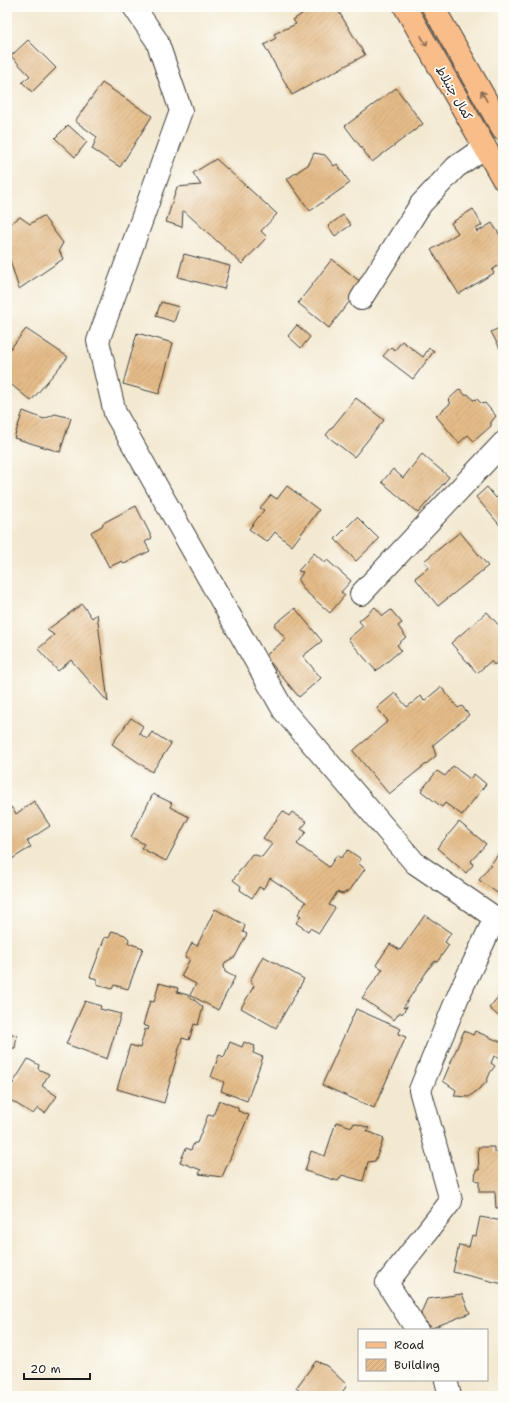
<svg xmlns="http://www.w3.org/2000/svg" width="510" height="1403" font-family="'Shantell Sans','Playpen Sans Arabic',sans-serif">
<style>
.building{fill:url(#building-hatch)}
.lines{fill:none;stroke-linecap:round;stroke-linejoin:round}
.minor-casing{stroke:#3c3b37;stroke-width:24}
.major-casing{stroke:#3c3b37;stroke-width:24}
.minor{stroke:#fff;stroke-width:22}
.major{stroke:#f8bd89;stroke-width:22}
.oneway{stroke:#8a6c52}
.labels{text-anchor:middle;stroke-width:3.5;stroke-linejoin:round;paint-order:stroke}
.street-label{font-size:12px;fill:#1c1c1c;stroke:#fdfcf7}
</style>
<defs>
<pattern id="building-hatch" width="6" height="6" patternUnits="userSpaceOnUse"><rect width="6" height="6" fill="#e4bb88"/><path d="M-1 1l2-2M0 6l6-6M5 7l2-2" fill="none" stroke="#c3a075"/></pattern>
</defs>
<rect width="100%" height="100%" fill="#fdfcf7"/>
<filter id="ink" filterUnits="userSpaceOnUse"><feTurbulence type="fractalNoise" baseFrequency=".025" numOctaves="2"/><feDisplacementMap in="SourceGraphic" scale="8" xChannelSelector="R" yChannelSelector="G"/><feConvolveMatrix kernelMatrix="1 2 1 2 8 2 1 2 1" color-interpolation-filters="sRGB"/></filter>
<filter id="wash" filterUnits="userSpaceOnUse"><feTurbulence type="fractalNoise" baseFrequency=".012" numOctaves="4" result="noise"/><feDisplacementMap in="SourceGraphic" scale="16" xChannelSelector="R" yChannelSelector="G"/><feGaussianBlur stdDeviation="0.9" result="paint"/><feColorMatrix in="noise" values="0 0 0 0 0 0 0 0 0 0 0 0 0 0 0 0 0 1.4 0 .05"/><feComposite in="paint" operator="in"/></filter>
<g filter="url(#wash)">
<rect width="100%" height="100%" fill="#f3e9d1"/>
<g id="blocks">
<g class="building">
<path d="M312 7H336L365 55 292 95 264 45 276 38 274 34 296 24 293 20Z"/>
<path d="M28 40 56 68 32 92 22 82 30 76 11 56Z"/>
<path d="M102 83 152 116 120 167 92 149 97 137 75 121Z"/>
<path d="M396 88 423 124 372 162 345 126Z"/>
<path d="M68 125 87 142 75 157 55 138Z"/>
<path d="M314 153 325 155 334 166 337 164 350 183 310 211 287 179 309 164Z"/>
<path d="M216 159 277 214 261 231 267 237 242 264 183 210 182 227 166 222 177 187 201 185 193 173Z"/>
<path d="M473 209 482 225 476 229 477 232 492 223 503 240V262L492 270 494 273 459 294 431 250 458 233 451 223Z"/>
<path d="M343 215 351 225 335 236 328 226Z"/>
<path d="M43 216 63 243 59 250 63 259 19 289 9 257 7 259V239L9 238 7 236V226L20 217 30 224Z"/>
<path d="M184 254 230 266 224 289 178 277Z"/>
<path d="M332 259 363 284 329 328 298 303Z"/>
<path d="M161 302 179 307 174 322 156 316Z"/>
<path d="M297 325 310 337 301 348 288 336Z"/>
<path d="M503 326V354L491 332Z"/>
<path d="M26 329 68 357 31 401 7 381V353Z"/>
<path d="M137 333 173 343 159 394 123 384Z"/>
<path d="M402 341 423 357 429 348 434 351 413 379 383 356 391 347 395 350Z"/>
<path d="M460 389 465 395 468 394 473 400 477 399 482 404 485 403 496 416 491 422V426L474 441 468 435 459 443 436 416 451 403 448 400Z"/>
<path d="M356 398 384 420 354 457 326 435Z"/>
<path d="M23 411 44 419 55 414 71 418 60 452 14 438Z"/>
<path d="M422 454 449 477 418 513 382 482 393 469 403 478Z"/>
<path d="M287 486 319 510 292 546 275 532 267 542 249 529 264 510 260 508 271 495 277 499Z"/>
<path d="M487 487 496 498 503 493V529L476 497Z"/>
<path d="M136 506 152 538 145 542 150 551 124 564 122 561 109 567 91 532 102 526 103 523Z"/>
<path d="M357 517 379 539 356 561 335 539Z"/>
<path d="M460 532 488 566 438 606 415 578 429 567 424 561Z"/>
<path d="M314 553 325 563 327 560 351 581 341 592 345 595 330 613 304 590 298 580 303 572 298 571Z"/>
<path d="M82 604 92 618 97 614 108 702 71 660 58 671 38 649 54 635 47 630Z"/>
<path d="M375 607 383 616 391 610 402 623 398 626 406 637 397 645 401 650 376 671 348 639 363 626 359 621Z"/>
<path d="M295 608 322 641 303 656 321 678 299 697 265 656 286 639 274 625Z"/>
<path d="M487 612 503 630V651L501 653 503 658 494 665 491 661 477 673 451 643Z"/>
<path d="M441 687 458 708 462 706 469 715 433 745 436 756 389 794 353 751 388 721 377 708 395 693 407 707 421 696 424 701Z"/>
<path d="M131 718 143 726 139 733 147 739 152 732 171 744 152 772 112 744Z"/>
<path d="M453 766 470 779 474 774 486 784 462 815 445 803 442 807 421 791 437 771 445 776Z"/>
<path d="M153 794 172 803 170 807 189 817 166 861 141 848 144 844 131 837Z"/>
<path d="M34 801 50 826 27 841 31 847 7 862V809L11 807 16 814Z"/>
<path d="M283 811 289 816 292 812 307 822 301 829 306 832 297 844 329 867 337 855 341 858 348 850 361 859 358 863 365 869 350 890 342 894 337 892 329 905 335 908 319 933 310 928 308 931 296 923 301 916 298 914 306 902 270 878 263 889 259 887 252 898 240 890 241 886 233 880 252 854 262 857 272 844 263 838Z"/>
<path d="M459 822 486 844 471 861 473 865 466 873 437 848Z"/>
<path d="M503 848V897L479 880Z"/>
<path d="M215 909 245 925 243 932 247 934 235 957 227 961 224 965 225 972 235 977 218 1010 190 995 196 984 181 976 190 959 185 957 192 943 197 946Z"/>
<path d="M425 915 451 933 445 942 449 945 437 962 435 961 429 968 403 1008 407 1007 402 1014 400 1012 394 1020 362 998 383 969 376 965 390 944 400 950Z"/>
<path d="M112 931 125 935 129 939 128 943 143 948 128 989 114 985 112 989 97 984V979L90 977 105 937 109 938Z"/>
<path d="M263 956 304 979 276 1028 241 1008 254 986 250 981Z"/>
<path d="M159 983 178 988 177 992 188 995 203 1007 198 1025 194 1024 189 1040 182 1038 164 1103 117 1089 130 1045 140 1048 145 1029 148 1030 149 1027 143 1025 150 1001 154 1002Z"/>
<path d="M503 991V1020L489 1008Z"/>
<path d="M85 1001 101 1006 100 1009 121 1014 107 1059 66 1044Z"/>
<path d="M356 1009 401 1029 398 1034 406 1037 374 1108 322 1085Z"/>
<path d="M464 1031 473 1035 475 1031 503 1043V1060L494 1056 491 1063 495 1066 490 1073 486 1083 469 1097 454 1096 456 1090 443 1081Z"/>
<path d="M7 1033 17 1035 15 1048H10L7 1055Z"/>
<path d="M230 1042 242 1047 244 1042 255 1046 253 1053 263 1057 247 1101 221 1091 224 1082 211 1077 219 1055 224 1057Z"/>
<path d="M28 1059 39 1065 38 1069 49 1074 42 1086 57 1096 45 1113 38 1108 33 1114 7 1098V1093Z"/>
<path d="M219 1100 238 1108V1111L249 1115 222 1177 199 1174 201 1170 180 1162 186 1148 191 1150 194 1143H197L208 1115 213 1116Z"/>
<path d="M336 1122 352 1127 354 1123 369 1128 367 1131 384 1138 375 1161 368 1162 363 1181 342 1175 338 1181 305 1171 311 1151 325 1156Z"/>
<path d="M478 1147H494V1152H503V1207L496 1208 495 1192H479V1181L475 1180 476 1170H479Z"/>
<path d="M480 1217 497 1220 503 1219V1284L453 1272 459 1245 469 1247 472 1235 476 1236Z"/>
<path d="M462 1294 470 1313 432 1328 422 1318 421 1313 427 1299Z"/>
<path d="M316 1361 327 1366 347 1385 340 1396H306L296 1388Z"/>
</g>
</g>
</g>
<g filter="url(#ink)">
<use href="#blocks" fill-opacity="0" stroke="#3c3b37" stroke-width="1"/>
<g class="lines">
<g class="minor-casing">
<g id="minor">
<path d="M134 7 157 41 181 111 98 341 115 413 284 711 415 863 503 923"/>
<path d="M361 299 421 204 456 167 485 147"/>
<path d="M361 594 503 443"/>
<path d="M417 1330 387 1283 451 1201 420 1090 459 994 495 918"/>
<path d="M446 1380 450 1396"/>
</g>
</g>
<g class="major-casing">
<g id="major">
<path d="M405 7 503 179"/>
<path d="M433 7 503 130"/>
</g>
</g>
<use href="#minor" class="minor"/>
<use href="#major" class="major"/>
</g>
<defs><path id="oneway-shaft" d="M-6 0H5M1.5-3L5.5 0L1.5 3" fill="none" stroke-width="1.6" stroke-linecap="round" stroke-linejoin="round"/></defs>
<g class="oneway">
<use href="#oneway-shaft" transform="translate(424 41) rotate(60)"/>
<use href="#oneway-shaft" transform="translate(484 96) rotate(-119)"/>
</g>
</g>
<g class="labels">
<g class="street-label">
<text transform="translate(454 93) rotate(60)" y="4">كمال جنبلاط</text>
</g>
</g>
<rect width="510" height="1403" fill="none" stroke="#fdfcf7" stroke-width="24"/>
<rect x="358" y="1329" width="130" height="52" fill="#fdfcf7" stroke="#a3a29f"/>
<rect x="366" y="1342" width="20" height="6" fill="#f8bd89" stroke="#a3a29f"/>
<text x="394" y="1349" font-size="12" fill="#1c1c1c">Road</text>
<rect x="366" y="1359" width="20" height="12" fill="url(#building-hatch)" stroke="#a3a29f"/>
<text x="394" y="1369" font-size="12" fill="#1c1c1c">Building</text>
<path d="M24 1373v6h66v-6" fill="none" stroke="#1c1c1c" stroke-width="2"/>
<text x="30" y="1373" font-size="12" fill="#1c1c1c" stroke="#fdfcf7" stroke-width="3" paint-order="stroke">20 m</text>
</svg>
